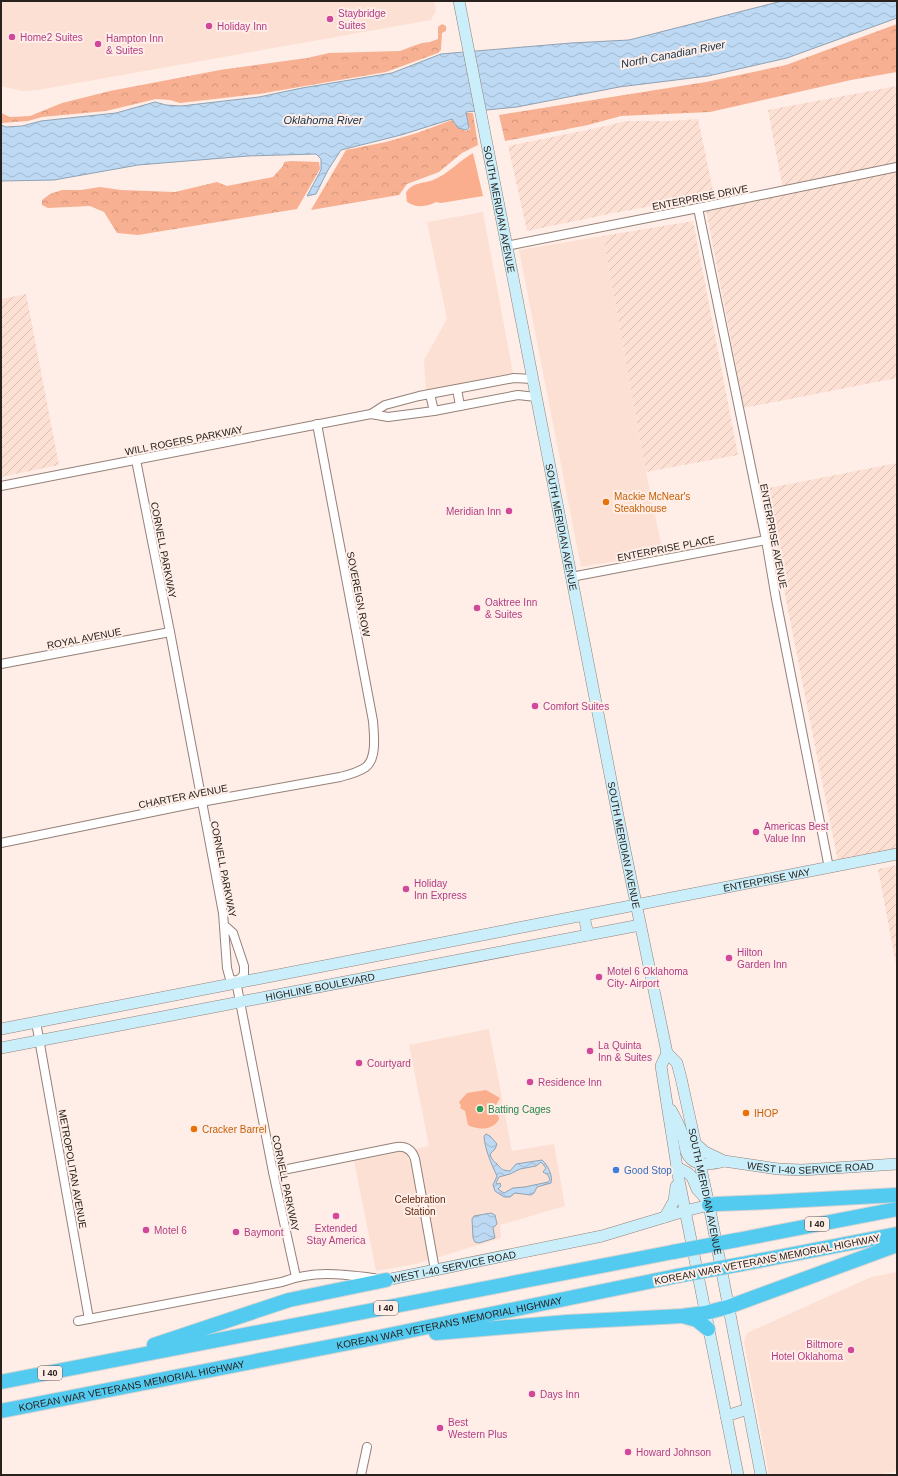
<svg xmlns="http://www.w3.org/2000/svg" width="898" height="1476" font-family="Helvetica,sans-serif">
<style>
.built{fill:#fde0d4}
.industrial{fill:url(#industrial-furrows)}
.grass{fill:#faae8d}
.forest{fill:url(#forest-crowns)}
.water{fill:url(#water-waves);stroke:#90a2b3;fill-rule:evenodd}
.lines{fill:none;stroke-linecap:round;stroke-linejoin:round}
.street-casing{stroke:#948179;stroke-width:10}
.secondary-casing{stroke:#948179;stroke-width:12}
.highway-casing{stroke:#d4d3d2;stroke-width:16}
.street{stroke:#fff;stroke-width:8}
.secondary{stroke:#cbeffa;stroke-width:11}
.highway{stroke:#53caf0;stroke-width:14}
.highway-bridge-casing{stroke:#d4d3d2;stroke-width:16;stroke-linecap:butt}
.highway-bridge{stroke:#53caf0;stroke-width:14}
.hotel-dot{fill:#d1479c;stroke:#ffeee7;stroke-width:1.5}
.food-dot{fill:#e8710a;stroke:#ffeee7;stroke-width:1.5}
.leisure-dot{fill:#2e9e5b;stroke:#ffeee7;stroke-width:1.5}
.shop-dot{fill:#3f7fe0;stroke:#ffeee7;stroke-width:1.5}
.labels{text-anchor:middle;stroke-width:4;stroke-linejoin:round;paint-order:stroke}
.shield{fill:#ffeee7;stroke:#685e5a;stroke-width:1}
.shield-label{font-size:9px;font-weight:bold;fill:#28211d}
.hotel-label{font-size:10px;fill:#b23c85;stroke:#ffeee7;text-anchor:start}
.street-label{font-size:10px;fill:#28211d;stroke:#ffeee7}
.food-label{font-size:10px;fill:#c56008;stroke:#ffeee7;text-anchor:start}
.leisure-label{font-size:10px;fill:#27864d;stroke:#ffeee7;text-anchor:start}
.shop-label{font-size:10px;fill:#366cbe;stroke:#ffeee7;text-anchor:start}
.park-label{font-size:10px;fill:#612a10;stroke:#ffeee7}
.water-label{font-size:11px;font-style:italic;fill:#113049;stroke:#ffeee7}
</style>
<defs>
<pattern id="industrial-furrows" width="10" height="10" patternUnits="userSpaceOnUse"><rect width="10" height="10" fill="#fde0d4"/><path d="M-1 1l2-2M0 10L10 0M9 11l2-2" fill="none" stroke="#d9c0b6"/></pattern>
<pattern id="forest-crowns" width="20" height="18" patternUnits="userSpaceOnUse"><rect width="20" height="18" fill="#f7b092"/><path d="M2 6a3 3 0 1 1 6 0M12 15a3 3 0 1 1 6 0" fill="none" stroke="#d4977d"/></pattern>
<pattern id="water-waves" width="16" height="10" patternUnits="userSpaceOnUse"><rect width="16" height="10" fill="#bdd9f3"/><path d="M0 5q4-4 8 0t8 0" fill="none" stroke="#a2bad0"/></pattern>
</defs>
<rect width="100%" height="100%" fill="#ffeee7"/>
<g class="built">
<path d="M1 1H434L436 11 431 20 38 90 22 91 1 86Z"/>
<path d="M483 212 513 373 426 390 424 360 447 319 427 222Z"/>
<path d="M603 236 646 472 663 553 581 567 519 250Z"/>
<path d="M489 1029 512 1151 554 1144 565 1206 500 1225 501 1238 416 1264 376 1271 354 1161 429 1146 409 1045Z"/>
<path d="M897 1272V1471L878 1475H769L744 1342 747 1333 871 1277Z"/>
</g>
<g class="industrial">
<path d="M897 86V378L744 408 706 210 784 195 768 110Z"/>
<path d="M698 119 714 195 614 213 527 231 508 146 597 128 626 121H671Z"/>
<path d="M693 221 738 455 646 472 603 236Z"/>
<path d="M26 294 59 465 1 477V299Z"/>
<path d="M897 463V851L838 862 764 489Z"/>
<path d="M897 865V970L878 869Z"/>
</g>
<g class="grass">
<path d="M473 153 483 196 441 203 436 202C427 207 416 208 407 202L406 193C412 182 422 184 433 180 448 174 459 161 473 153Z"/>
<path d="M486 1090 500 1098 496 1105 499 1119C493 1131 478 1130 468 1125L465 1111 460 1108 461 1106 459 1102 467 1093Z"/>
</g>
<g class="forest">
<path d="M442 24 446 26V31L442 33 441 50 438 53 386 72 259 94 180 103 170 100 156 99 106 111 42 117 28 121 1 123V113L10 117 30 116 62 103 110 91 220 70 307 58 329 53 400 51 413 46 422 43 430 42 438 39V27Z"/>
<path d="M897 24V72L851 80 710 112 621 116 588 125 505 141 499 115 706 82 786 65Z"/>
<path d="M466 113H473L478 145 462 153 439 172 407 184 399 195 311 210 346 150 386 142 417 133 452 120 458 128 466 131 470 129Z"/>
<path d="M291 161 319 162 320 169 297 209 138 235 117 233 104 212 90 206 48 208 42 205V200L50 194 62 190H81L100 187 121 190 175 192 217 182 227 186 273 177 283 166 284 162Z"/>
</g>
<g class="water">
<path d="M782 1H897V18L787 58 708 76 619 87 517 107 466 112 469 128 466 130 458 128 452 119 401 135 341 150 328 170 316 194 307 196 321 170V159L316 154 248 156 138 165 54 180 1 181V125L6 127 22 126 41 121 116 113 155 102 166 105 181 106 259 97 302 88 392 73 441 54 571 43 629 40Z"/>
<path d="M486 1134 490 1136 497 1144 495 1149 490 1154C492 1160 493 1160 497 1164 503 1170 501 1170 510 1171L516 1164 542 1160C548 1165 553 1176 551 1183L537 1187 534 1193 531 1195 515 1193 510 1197H504L495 1191 493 1185 497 1176C491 1163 485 1150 484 1136ZM541 1162 546 1168 543 1172 548 1175 550 1180 548 1182 525 1187 513 1188 504 1193 498 1189 501 1186 500 1183 498 1184 496 1183 499 1177 510 1174 520 1169 536 1166Z"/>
<path d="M491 1213 495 1215 497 1224 493 1228 495 1238 479 1243 475 1242 473 1238 472 1219 474 1216Z"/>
</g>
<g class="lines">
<g class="street-casing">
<g id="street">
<path d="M698 208 766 540 776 599 829 868"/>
<path d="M506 246 698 208 897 167"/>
<path d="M457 389 460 406"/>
<path d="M430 394 434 411"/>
<path d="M371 414 385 405 419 396 514 378 533 379"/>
<path d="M136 460 170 632 223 913 227 968 230 979 236 981"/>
<path d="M1 486 371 414 388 417 434 411 518 395 536 397"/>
<path d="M571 577 766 540"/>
<path d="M1 664 170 632"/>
<path d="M1 843 201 802 340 777C348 775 359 772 366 767 377 758 374 734 373 721L317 424"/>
<path d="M224 925 233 933 244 966V974L241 978 236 981"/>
<path d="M236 981 273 1172 296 1277"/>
<path d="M36 1022 89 1319"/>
<path d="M273 1172 397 1147C406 1146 412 1150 415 1159L435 1270"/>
<path d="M78 1321 282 1282C314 1270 342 1274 374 1278"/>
<path d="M361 1475 367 1447"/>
</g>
</g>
<g class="secondary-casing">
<g id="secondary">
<path id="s1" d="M459 1 620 826 667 1053 677 1063 681 1078 709 1205 761 1475"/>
<path d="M584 916 588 935"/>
<path id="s2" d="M1 1029 897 854"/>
<path id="s3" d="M1 1048 640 925"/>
<path d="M667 1053 661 1066 679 1180 738 1475"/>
<path d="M671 1110C676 1119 680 1127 683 1136 684 1141 685 1146 686 1151 692 1168 710 1165 724 1161"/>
<path id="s4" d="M696 1144 705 1152 724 1161 778 1169 802 1170 897 1164"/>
<path d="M677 1167 688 1173 692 1177 697 1189 707 1200"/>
<path d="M665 1217 674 1201 676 1186"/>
<path id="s5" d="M386 1280 602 1236 685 1211 709 1205"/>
<path d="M726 1416 748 1409"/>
</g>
</g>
<g class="highway-casing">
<g id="highway">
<path d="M709 1205 717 1204 767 1202 897 1195"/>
<path d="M737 1240 897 1209"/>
<path d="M742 1264 897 1234"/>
<path d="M686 1317 697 1320 708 1329"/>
<path d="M436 1333 567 1322 682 1316 705 1313 728 1307 897 1245"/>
<path d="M154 1345 289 1300 386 1280"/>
<path d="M1 1382 673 1252"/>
<path id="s6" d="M1 1411 374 1338 677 1276"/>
</g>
</g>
<use href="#street" class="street"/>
<use href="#secondary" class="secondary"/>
<use href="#highway" class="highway"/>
<g class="highway-bridge-casing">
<g id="highway-bridge">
<path d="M673 1252 737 1240"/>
<path d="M677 1276 742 1264"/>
</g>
</g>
<use href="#highway-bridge" class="highway-bridge"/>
</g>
<g class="hotel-dot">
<circle cx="330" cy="19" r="4"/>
<circle cx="209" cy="26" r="4"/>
<circle cx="12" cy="37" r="4"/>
<circle cx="98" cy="44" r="4"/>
<circle cx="509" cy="511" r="4"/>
<circle cx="477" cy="608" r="4"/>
<circle cx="535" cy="706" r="4"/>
<circle cx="756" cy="832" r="4"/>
<circle cx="406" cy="889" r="4"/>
<circle cx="729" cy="958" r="4"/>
<circle cx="599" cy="977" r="4"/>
<circle cx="590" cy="1051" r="4"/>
<circle cx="359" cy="1063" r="4"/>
<circle cx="530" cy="1082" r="4"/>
<circle cx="336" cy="1216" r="4"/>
<circle cx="146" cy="1230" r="4"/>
<circle cx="236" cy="1232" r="4"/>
<circle cx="851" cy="1350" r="4"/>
<circle cx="532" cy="1394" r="4"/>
<circle cx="440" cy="1428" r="4"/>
<circle cx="628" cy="1452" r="4"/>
</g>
<g class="food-dot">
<circle cx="606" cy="502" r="4"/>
<circle cx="746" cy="1113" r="4"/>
<circle cx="194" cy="1129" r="4"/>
</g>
<circle class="leisure-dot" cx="480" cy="1109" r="4"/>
<circle class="shop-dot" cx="616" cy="1170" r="4"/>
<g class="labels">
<g class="shield">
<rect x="805" y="1217" width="24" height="14" rx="3"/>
<rect x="374" y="1301" width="24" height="14" rx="3"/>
<rect x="38" y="1366" width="24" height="14" rx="3"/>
</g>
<g class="shield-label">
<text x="817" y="1227">I 40</text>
<text x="386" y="1311">I 40</text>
<text x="50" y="1376">I 40</text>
</g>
<g class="hotel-label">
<text x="338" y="17">Staybridge<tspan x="338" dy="12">Suites</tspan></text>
<text x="217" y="30">Holiday Inn</text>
<text x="20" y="41">Home2 Suites</text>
<text x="106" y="42">Hampton Inn<tspan x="106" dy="12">&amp; Suites</tspan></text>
<text x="501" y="515" text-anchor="end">Meridian Inn</text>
<text x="485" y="606">Oaktree Inn<tspan x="485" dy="12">&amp; Suites</tspan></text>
<text x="543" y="710">Comfort Suites</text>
<text x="764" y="830">Americas Best<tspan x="764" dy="12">Value Inn</tspan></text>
<text x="414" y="887">Holiday<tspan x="414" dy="12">Inn Express</tspan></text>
<text x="737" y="956">Hilton<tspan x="737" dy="12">Garden Inn</tspan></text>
<text x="607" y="975">Motel 6 Oklahoma<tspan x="607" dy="12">City- Airport</tspan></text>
<text x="598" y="1049">La Quinta<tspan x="598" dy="12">Inn &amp; Suites</tspan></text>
<text x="367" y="1067">Courtyard</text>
<text x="538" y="1086">Residence Inn</text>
<text x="336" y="1232" text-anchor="middle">Extended<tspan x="336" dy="12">Stay America</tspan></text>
<text x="154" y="1234">Motel 6</text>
<text x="244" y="1236">Baymont</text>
<text x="843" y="1348" text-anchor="end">Biltmore<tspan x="843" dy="12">Hotel Oklahoma</tspan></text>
<text x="540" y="1398">Days Inn</text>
<text x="448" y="1426">Best<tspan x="448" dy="12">Western Plus</tspan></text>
<text x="636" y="1456">Howard Johnson</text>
</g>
<g class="street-label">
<text transform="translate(700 197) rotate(-11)" y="4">ENTERPRISE DRIVE</text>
<text dy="4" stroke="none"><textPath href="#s1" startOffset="212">SOUTH MERIDIAN AVENUE</textPath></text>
<text transform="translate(184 440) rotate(-11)" y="4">WILL ROGERS PARKWAY</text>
<text dy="4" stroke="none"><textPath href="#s1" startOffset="536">SOUTH MERIDIAN AVENUE</textPath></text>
<text transform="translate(774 536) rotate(79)" y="4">ENTERPRISE AVENUE</text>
<text transform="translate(666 548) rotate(-11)" y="4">ENTERPRISE PLACE</text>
<text transform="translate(164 550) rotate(79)" y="4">CORNELL PARKWAY</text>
<text transform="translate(359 594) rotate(79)" y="4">SOVEREIGN ROW</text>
<text transform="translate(84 638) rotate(-11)" y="4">ROYAL AVENUE</text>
<text transform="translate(183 796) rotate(-11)" y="4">CHARTER AVENUE</text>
<text dy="4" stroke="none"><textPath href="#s1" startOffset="860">SOUTH MERIDIAN AVENUE</textPath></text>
<text transform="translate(224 869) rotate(79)" y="4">CORNELL PARKWAY</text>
<text dy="4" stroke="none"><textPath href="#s2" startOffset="780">ENTERPRISE WAY</textPath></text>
<text dy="4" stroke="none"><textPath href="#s3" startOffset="325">HIGHLINE BOULEVARD</textPath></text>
<text dy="4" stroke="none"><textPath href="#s4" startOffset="120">WEST I-40 SERVICE ROAD</textPath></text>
<text transform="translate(73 1169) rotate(80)" y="4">METROPOLITAN AVENUE</text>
<text transform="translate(286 1183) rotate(78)" y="4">CORNELL PARKWAY</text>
<text dy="4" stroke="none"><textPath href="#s1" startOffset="1218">SOUTH MERIDIAN AVENUE</textPath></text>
<text transform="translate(767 1259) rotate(-11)" y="4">KOREAN WAR VETERANS MEMORIAL HIGHWAY</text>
<text dy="4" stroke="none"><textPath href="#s5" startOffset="69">WEST I-40 SERVICE ROAD</textPath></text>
<text dy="4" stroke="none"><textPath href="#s6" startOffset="457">KOREAN WAR VETERANS MEMORIAL HIGHWAY</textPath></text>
<text dy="4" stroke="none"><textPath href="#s6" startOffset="133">KOREAN WAR VETERANS MEMORIAL HIGHWAY</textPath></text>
</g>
<g class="food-label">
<text x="614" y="500">Mackie McNear's<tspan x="614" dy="12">Steakhouse</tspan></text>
<text x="754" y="1117">IHOP</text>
<text x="202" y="1133">Cracker Barrel</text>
</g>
<g class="leisure-label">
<text x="488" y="1113">Batting Cages</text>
</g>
<g class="shop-label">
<text x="624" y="1174">Good Stop</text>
</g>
<g class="park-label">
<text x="420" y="1203">Celebration<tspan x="420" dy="12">Station</tspan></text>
</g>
<g class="water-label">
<text transform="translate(673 54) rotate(-11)" y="4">North Canadian River</text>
<text x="323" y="124">Oklahoma River</text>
</g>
</g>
<rect width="898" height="1476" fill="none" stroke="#28211d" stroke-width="4"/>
</svg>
